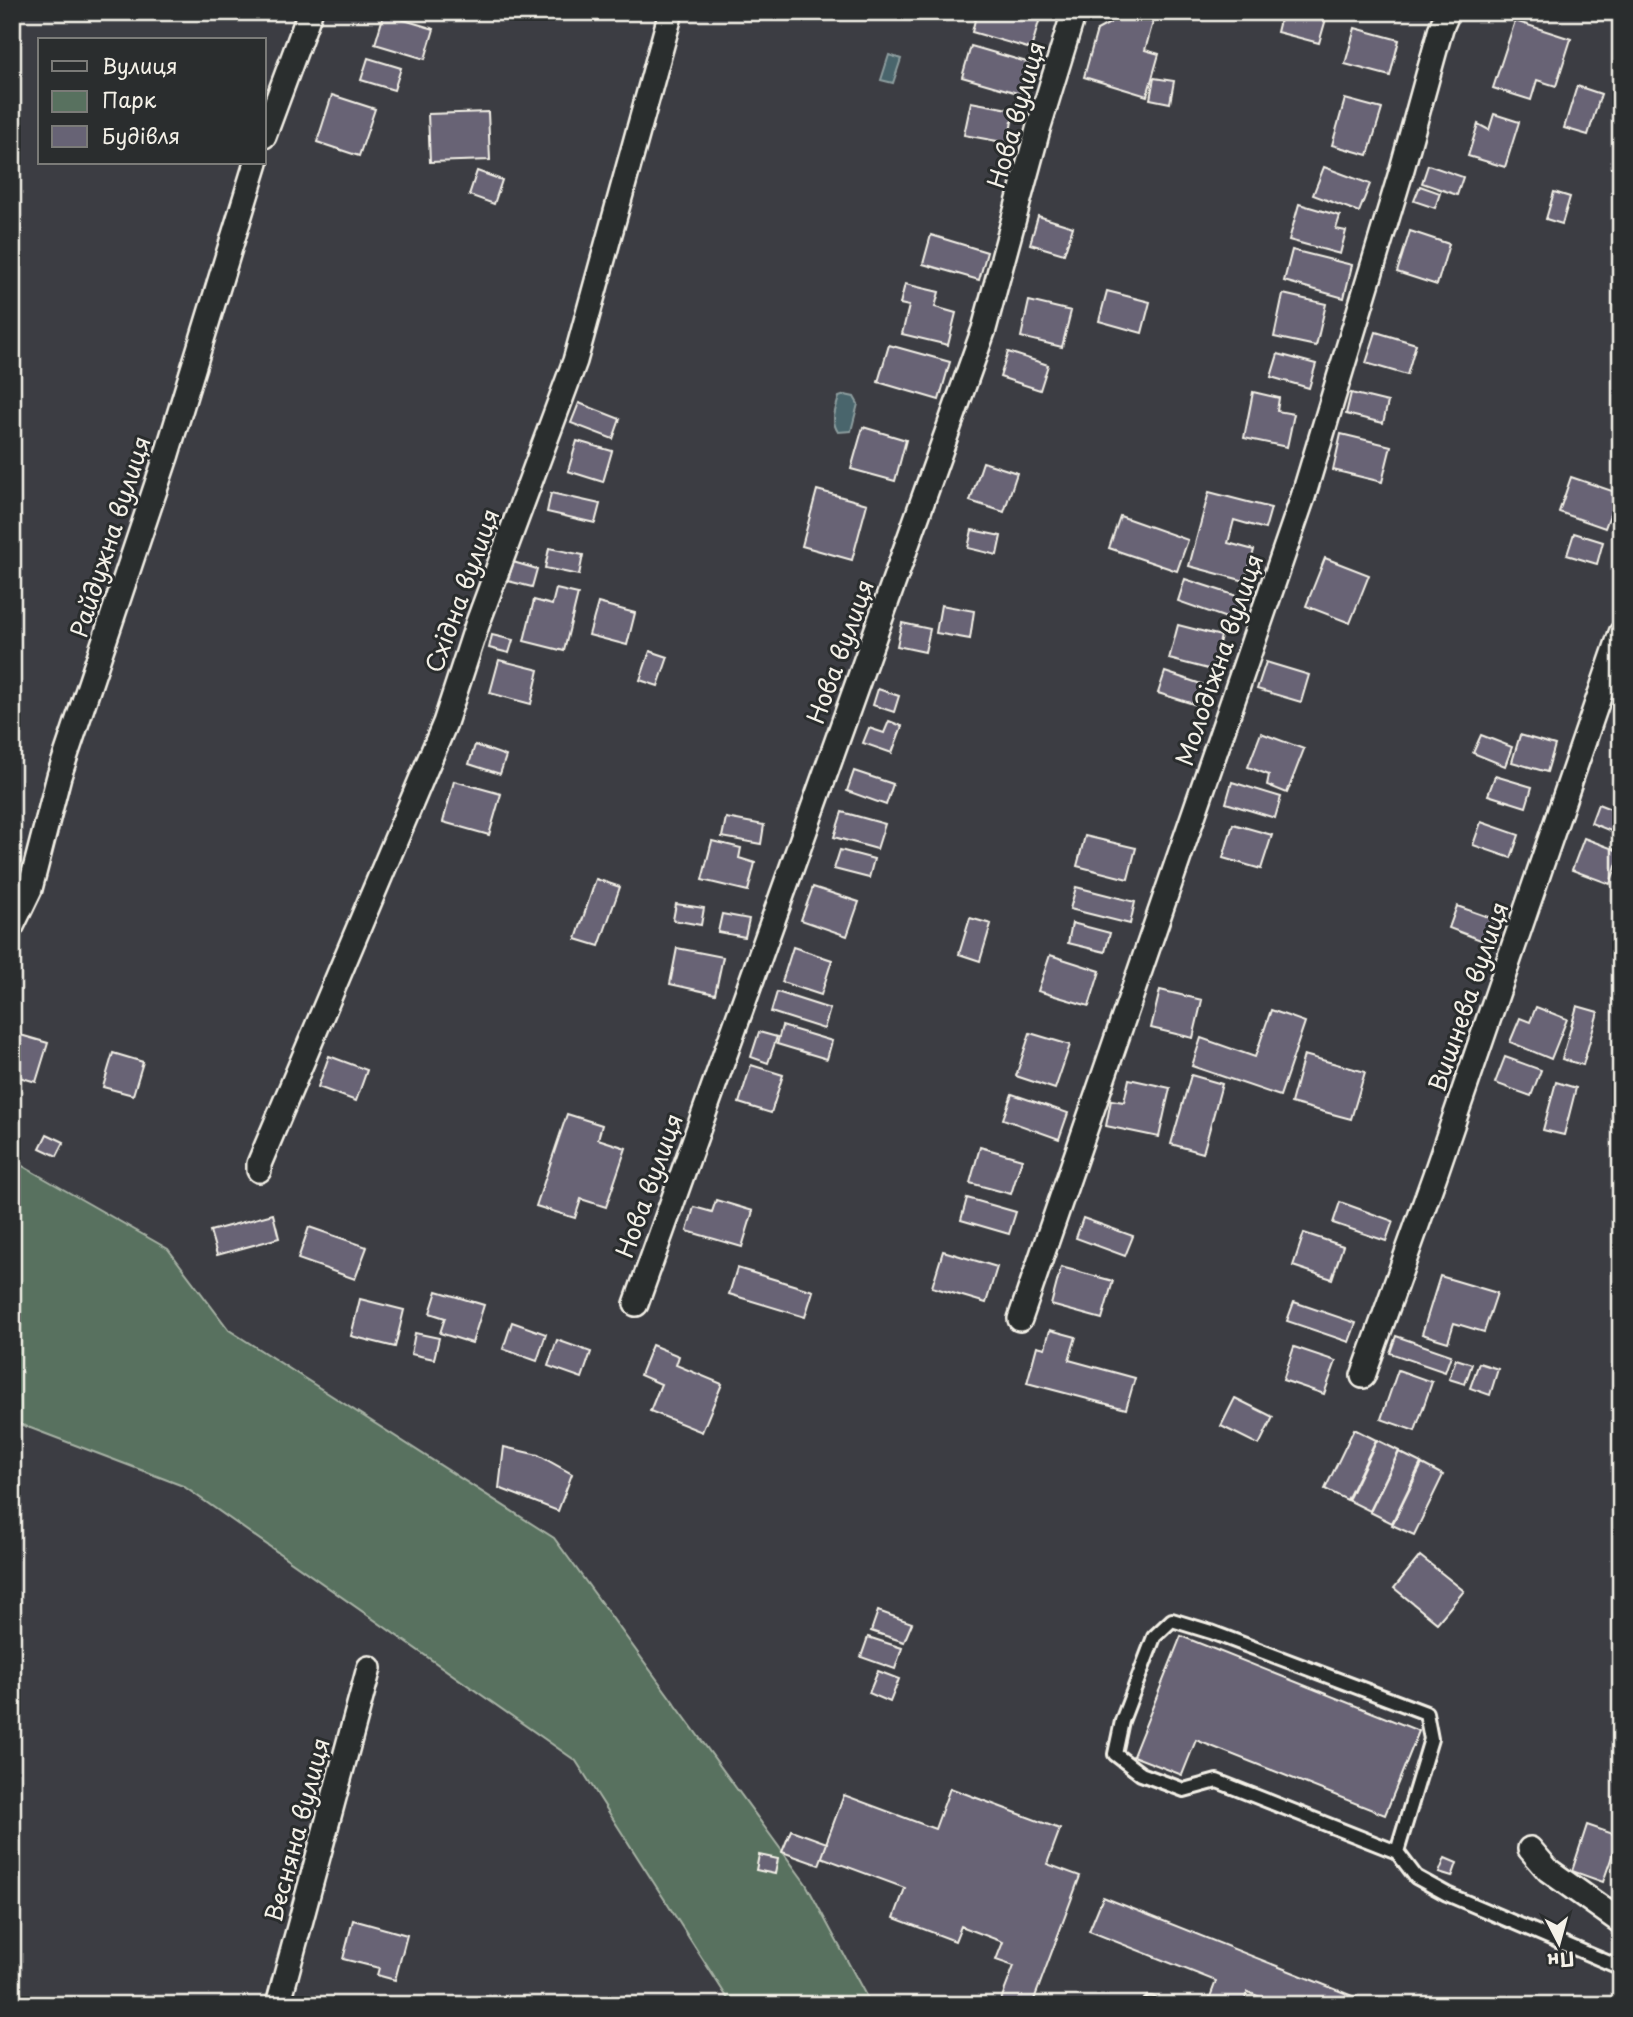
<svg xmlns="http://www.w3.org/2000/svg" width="1633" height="2017" font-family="'Playpen Sans',sans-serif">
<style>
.green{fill:#58715f;stroke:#a6b1a4;stroke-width:2}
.water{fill:#48656c;stroke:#8d9d9e;stroke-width:2}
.building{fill:#676375;stroke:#f4f1e8;stroke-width:2}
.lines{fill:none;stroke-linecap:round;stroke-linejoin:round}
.lane-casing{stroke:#f4f1e8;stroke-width:18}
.street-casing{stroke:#f4f1e8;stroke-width:28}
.lane{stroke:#2a2d2e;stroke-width:12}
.street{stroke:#2a2d2e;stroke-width:23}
.labels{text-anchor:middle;stroke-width:6;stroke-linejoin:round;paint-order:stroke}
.street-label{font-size:24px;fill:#f4f1e8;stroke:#2a2d2e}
</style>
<rect width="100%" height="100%" fill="#3c3d43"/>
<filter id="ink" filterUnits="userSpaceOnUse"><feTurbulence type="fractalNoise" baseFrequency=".0143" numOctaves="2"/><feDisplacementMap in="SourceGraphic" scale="14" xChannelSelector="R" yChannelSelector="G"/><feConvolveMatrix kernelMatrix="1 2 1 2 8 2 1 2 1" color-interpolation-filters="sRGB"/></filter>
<g filter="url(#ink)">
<path class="green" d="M12 1160 168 1249 229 1330 554 1538 806 1884 871 2005H732L576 1761 183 1486 12 1421Z"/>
<g class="water">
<path d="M889 55 901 59 893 83 881 80Z"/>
<path d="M845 395 854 397 858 404 851 431 838 432C830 420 836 409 839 397Z"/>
</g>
<g class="building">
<path d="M977 12H1021L1040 18 1031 49 972 32Z"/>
<path d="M1113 12 1153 22 1145 50 1159 54 1147 96 1084 77 1097 30 1110 23Z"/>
<path d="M1282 12H1328L1319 43 1277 32Z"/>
<path d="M384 14 434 29 425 59 375 44Z"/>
<path d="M1515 21 1571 39 1556 86 1537 80 1531 100 1493 88Z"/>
<path d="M1355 28 1399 40 1390 76 1345 64Z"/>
<path d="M971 46 1030 63 1021 94 962 77Z"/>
<path d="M368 58 401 68 394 90 361 80Z"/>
<path d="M1154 78 1174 81 1170 103 1150 99Z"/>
<path d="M1577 86 1601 94 1588 135 1564 128Z"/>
<path d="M332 95 375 109 359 156 317 142Z"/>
<path d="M1345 99 1382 109 1368 155 1332 145Z"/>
<path d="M971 102 1014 110 1008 143 964 135Z"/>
<path d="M488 112 490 160 430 162 428 114Z"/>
<path d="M1494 114 1519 122 1505 167 1468 156 1478 124 1489 130Z"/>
<path d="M1428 165 1463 177 1457 195 1422 183Z"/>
<path d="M1324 167 1370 184 1359 212 1313 195Z"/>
<path d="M477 171 502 180 494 204 469 195Z"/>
<path d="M1420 186 1440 193 1435 208 1414 201Z"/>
<path d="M1554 192 1570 197 1562 224 1546 219Z"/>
<path d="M1299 204 1340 216 1336 229 1346 231 1340 254 1289 240Z"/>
<path d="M1038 216 1073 227 1064 254 1030 244Z"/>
<path d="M1410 231 1449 244 1437 285 1397 272Z"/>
<path d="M931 235 987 252 979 280 923 264Z"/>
<path d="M1292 250 1352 265 1344 298 1284 281Z"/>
<path d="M905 284 939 292 935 307 956 313 948 345 902 334 909 306 900 304Z"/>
<path d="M1107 291 1150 302 1142 333 1099 321Z"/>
<path d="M1283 294 1326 304 1316 346 1274 337Z"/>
<path d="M1029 301 1071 311 1062 347 1021 337Z"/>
<path d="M1376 332 1416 344 1407 375 1366 363Z"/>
<path d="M889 345 950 362 939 400 878 382Z"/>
<path d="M1008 352 1048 365 1040 390 1000 377Z"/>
<path d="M1278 354 1316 364 1309 388 1271 377Z"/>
<path d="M1253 392 1279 398 1277 411 1294 414 1287 447 1244 438Z"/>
<path d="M1351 393 1388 402 1383 423 1346 414Z"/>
<path d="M579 403 620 419 613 439 571 423Z"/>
<path d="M863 427 906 440 895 481 851 469Z"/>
<path d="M1341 434 1391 446 1382 482 1333 470Z"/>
<path d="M577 441 612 451 603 482 568 471Z"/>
<path d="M983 462 1017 473 1004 512 970 501Z"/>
<path d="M1571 477 1618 493 1605 528 1559 512Z"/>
<path d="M817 490 867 504 852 560 802 546Z"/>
<path d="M1209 492 1271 508 1265 529 1234 520 1228 543 1254 550 1245 581 1189 566Z"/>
<path d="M551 493 600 504 595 523 547 512Z"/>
<path d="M1120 516 1188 540 1177 571 1109 548Z"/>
<path d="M972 530 1001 536 997 555 968 548Z"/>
<path d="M1574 533 1603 542 1597 564 1567 555Z"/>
<path d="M549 548 583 555 579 575 545 568Z"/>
<path d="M1325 558 1369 575 1350 623 1306 606Z"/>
<path d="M513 562 537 569 532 587 508 581Z"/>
<path d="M1185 579 1240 597 1232 620 1178 601Z"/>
<path d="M556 589 578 594 564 651 524 641 534 600 552 605Z"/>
<path d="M598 603 635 613 627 645 589 635Z"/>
<path d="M941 605 974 611 970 639 936 633Z"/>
<path d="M902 623 930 629 925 652 897 646Z"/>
<path d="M1178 625 1221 636 1212 670 1169 659Z"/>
<path d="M492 635 513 640 509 653 489 648Z"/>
<path d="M650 651 668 657 658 686 640 680Z"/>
<path d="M499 660 539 670 531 704 490 693Z"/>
<path d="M1266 662 1309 675 1301 702 1257 689Z"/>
<path d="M1165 672 1207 686 1200 706 1158 693Z"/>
<path d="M878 689 899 696 894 712 873 705Z"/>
<path d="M889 721 902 726 892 753 863 743 869 728 884 733Z"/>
<path d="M1261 733 1304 749 1287 793 1267 785 1269 775 1248 767Z"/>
<path d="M1481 735 1512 747 1505 766 1473 753Z"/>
<path d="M1520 735 1555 745 1547 772 1512 762Z"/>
<path d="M475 745 506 756 500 774 469 764Z"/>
<path d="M854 771 893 784 886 805 847 791Z"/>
<path d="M1495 776 1532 787 1526 807 1488 795Z"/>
<path d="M454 781 501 794 489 835 443 822Z"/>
<path d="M1232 782 1281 797 1275 818 1226 803Z"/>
<path d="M1598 804 1621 813V835L1591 823Z"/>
<path d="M842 812 885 824 877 849 834 837Z"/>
<path d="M726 818 764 825 761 844 722 837Z"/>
<path d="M1481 822 1519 835 1511 858 1473 845Z"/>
<path d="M1233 824 1272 835 1261 869 1223 858Z"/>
<path d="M1085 836 1136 848 1128 879 1077 866Z"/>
<path d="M1584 838 1621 852 1610 884 1572 870Z"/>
<path d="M712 841 741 848 739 858 755 863 748 891 702 880Z"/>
<path d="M840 850 874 859 869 878 834 869Z"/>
<path d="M596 879 620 887 599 946 576 939Z"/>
<path d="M813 887 859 902 847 936 801 920Z"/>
<path d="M1076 887 1135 902 1130 924 1070 909Z"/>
<path d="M676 904 704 908 701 925 673 920Z"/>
<path d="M1457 906 1494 919 1486 942 1449 928Z"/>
<path d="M722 914 749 919 745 937 718 932Z"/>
<path d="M970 918 991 924 980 961 959 954Z"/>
<path d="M1072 923 1110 933 1105 952 1068 943Z"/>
<path d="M793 947 832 960 821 995 782 982Z"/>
<path d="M677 948 723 957 715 994 670 984Z"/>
<path d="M1050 955 1100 971 1089 1006 1038 991Z"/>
<path d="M1160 990 1202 1000 1193 1038 1151 1028Z"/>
<path d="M777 992 830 1009 824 1029 771 1012Z"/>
<path d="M1577 1006 1598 1012 1583 1065 1562 1059Z"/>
<path d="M1536 1007 1567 1019 1551 1059 1510 1042 1520 1018 1530 1022Z"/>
<path d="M1271 1010 1305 1022 1280 1096 1192 1066 1201 1038 1255 1057Z"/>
<path d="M782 1026 832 1041 827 1059 777 1044Z"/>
<path d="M759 1032 777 1037 768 1063 751 1057Z"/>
<path d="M1030 1033 1070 1045 1055 1089 1016 1076Z"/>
<path d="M17 1034 48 1043 36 1082 12 1075V1051Z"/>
<path d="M113 1053 143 1062 133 1095 103 1087Z"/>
<path d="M1304 1055 1365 1072 1351 1119 1291 1103Z"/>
<path d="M329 1056 367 1070 356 1101 318 1087Z"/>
<path d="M1505 1057 1541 1070 1531 1096 1495 1083Z"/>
<path d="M751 1065 783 1075 771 1113 739 1103Z"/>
<path d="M1191 1075 1222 1084 1203 1153 1171 1144Z"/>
<path d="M1129 1079 1170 1088 1159 1137 1106 1126 1111 1100 1124 1102Z"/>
<path d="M1556 1082 1576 1088 1564 1135 1543 1130Z"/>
<path d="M1012 1094 1068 1113 1059 1139 1003 1119Z"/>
<path d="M567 1114 602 1125 598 1139 626 1148 606 1207 581 1199 575 1218 536 1206Z"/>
<path d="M47 1134 64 1142 57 1156 40 1148Z"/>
<path d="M980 1147 1022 1159 1011 1194 970 1183Z"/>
<path d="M967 1198 1016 1212 1009 1234 961 1220Z"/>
<path d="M716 1200 753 1211 742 1247 687 1231 694 1207 712 1212Z"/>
<path d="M1340 1202 1393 1221 1386 1241 1333 1223Z"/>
<path d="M273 1214 279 1238 217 1255 210 1231Z"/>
<path d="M1083 1218 1133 1236 1125 1256 1076 1238Z"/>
<path d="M309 1227 367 1247 355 1279 298 1259Z"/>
<path d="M1304 1233 1343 1246 1332 1279 1293 1266Z"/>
<path d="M943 1251 997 1267 986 1303 932 1287Z"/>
<path d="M1061 1267 1113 1281 1102 1319 1051 1305Z"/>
<path d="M737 1268 813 1291 805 1317 729 1294Z"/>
<path d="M1440 1276 1497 1293 1484 1332 1454 1323 1448 1342 1422 1334Z"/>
<path d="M437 1291 484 1305 472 1343 440 1333 445 1318 430 1313Z"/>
<path d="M360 1299 404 1310 395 1347 351 1336Z"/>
<path d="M1294 1302 1356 1323 1349 1342 1287 1321Z"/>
<path d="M512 1322 546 1334 537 1361 503 1349Z"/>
<path d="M1050 1330 1076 1337 1069 1360 1135 1378 1126 1409 1027 1383 1037 1346 1045 1348Z"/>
<path d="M415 1333 439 1338 434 1359 411 1354Z"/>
<path d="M1396 1336 1451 1355 1445 1372 1390 1353Z"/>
<path d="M557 1340 591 1352 582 1378 548 1366Z"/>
<path d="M652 1345 679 1356 676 1365 722 1384 702 1432 650 1411 661 1384 640 1375Z"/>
<path d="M1294 1347 1336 1361 1324 1394 1283 1380Z"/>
<path d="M1456 1359 1472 1364 1465 1384 1449 1379Z"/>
<path d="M1479 1363 1498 1369 1490 1395 1470 1388Z"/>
<path d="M1398 1370 1432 1382 1415 1431 1381 1419Z"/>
<path d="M1235 1398 1273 1417 1259 1445 1221 1426Z"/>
<path d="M1354 1429 1376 1440 1347 1500 1325 1489Z"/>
<path d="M1377 1440 1399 1451 1370 1511 1348 1500Z"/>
<path d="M504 1447 538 1455 572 1474 558 1511 499 1488Z"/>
<path d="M1399 1452 1421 1463 1392 1523 1370 1512Z"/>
<path d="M1422 1464 1443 1475 1414 1535 1392 1525Z"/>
<path d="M1420 1556 1464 1591 1437 1623 1394 1588Z"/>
<path d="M878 1611 912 1623 904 1642 871 1631Z"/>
<path d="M1181 1636 1419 1731 1385 1815 1196 1740 1182 1775 1133 1756Z"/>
<path d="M868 1637 902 1648 895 1669 861 1657Z"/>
<path d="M878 1671 899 1679 890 1702 869 1693Z"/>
<path d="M950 1788 1060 1829 1047 1864 1080 1876 1032 2005H999L1014 1966 996 1960 1003 1942 961 1926 955 1941 894 1918 905 1888 821 1857 844 1795 935 1829Z"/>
<path d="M1587 1825 1619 1836 1603 1882 1572 1871Z"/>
<path d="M791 1830 827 1843 819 1865 782 1852Z"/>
<path d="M759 1855 778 1859 775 1874 756 1870Z"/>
<path d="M1445 1858 1457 1863 1452 1877 1439 1873Z"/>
<path d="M1103 1897 1375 2005H1280L1248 1992 1243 2005H1207L1216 1981 1089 1931Z"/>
<path d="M353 1920 407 1935 395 1980 377 1975 379 1968 343 1959Z"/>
</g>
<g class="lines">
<g class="lane-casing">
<g id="lane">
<path d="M1397 1852 1217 1781 1184 1790 1141 1774 1115 1754 1122 1721 1154 1637 1172 1620 1211 1632 1426 1713 1431 1739 1397 1852 1416 1877 1447 1894 1621 1968"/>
<path d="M1150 2004 1153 2005"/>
</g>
</g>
<g class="street-casing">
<g id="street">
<path d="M264 136 310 12"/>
<path d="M12 926 30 889 59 776 167 454 256 163"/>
<path d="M259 1170V1164L445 723 477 625 575 361 671 12"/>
<path d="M636 1304 984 329 1039 126 1074 12"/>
<path d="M1020 1319 1303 497 1402 169 1441 28 1448 12"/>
<path d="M1363 1376 1435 1175 1621 633"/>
<path d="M1530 1849 1548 1870 1621 1922"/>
<path d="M278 2005 369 1668"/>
</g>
</g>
<use href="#lane" class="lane"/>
<use href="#street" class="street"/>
</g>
</g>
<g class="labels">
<g class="street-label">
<text transform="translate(1017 115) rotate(-74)" y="8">Нова вулиця</text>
<text transform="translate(111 537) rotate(-72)" y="8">Райдужна вулиця</text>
<text transform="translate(463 591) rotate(-70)" y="8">Східна вулиця</text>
<text transform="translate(841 652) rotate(-70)" y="8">Нова вулиця</text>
<text transform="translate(1220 660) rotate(-71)" y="8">Молодіжна вулиця</text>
<text transform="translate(1469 997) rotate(-71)" y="8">Вишнева вулиця</text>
<text transform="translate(650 1186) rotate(-70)" y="8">Нова вулиця</text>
<text transform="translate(298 1830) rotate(-75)" y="8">Весняна вулиця</text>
</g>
</g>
<rect width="1633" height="2017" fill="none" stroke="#2a2d2e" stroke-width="42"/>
<rect x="21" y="21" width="1591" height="1975" fill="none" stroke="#f4f1e8" stroke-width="2.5" filter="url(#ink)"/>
<rect x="38" y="38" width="228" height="126" fill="#2a2d2e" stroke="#7b7b78" stroke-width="2"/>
<rect x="52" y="61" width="35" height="10" fill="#2a2d2e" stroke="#7b7b78" stroke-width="2"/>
<text x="102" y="74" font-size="21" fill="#f4f1e8">Вулиця</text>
<rect x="52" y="91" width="35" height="21" fill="#58715f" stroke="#7b7b78" stroke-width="2"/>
<text x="102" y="108" font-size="21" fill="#f4f1e8">Парк</text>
<rect x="52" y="126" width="35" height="21" fill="#676375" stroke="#7b7b78" stroke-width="2"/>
<text x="102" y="144" font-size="21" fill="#f4f1e8">Будівля</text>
<g transform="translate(1559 1943) rotate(174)" stroke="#2a2d2e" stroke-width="5" paint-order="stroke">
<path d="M0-5L12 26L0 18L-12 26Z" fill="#f4f1e8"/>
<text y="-10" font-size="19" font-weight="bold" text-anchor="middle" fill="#f4f1e8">Пн</text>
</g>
</svg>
